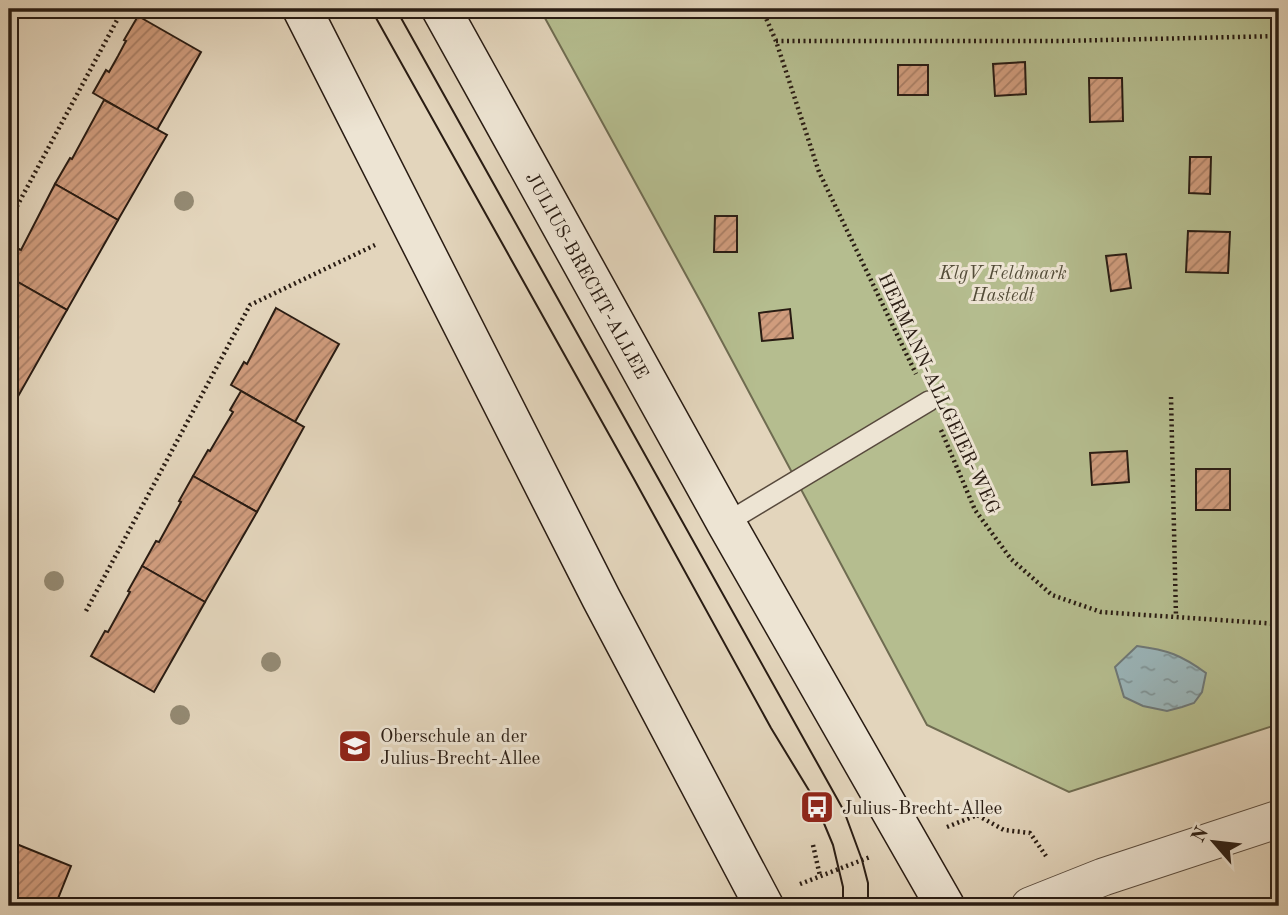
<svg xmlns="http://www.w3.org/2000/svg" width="1288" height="915" font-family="'Old Standard TT',serif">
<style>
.garden{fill:#b5bd8f;stroke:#6f6c51;stroke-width:2}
.water{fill:url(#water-ripples);stroke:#6d7878;stroke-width:2}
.building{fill:url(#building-hatch);stroke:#291c13;stroke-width:2}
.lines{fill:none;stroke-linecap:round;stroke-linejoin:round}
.service-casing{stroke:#584a3d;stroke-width:22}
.minor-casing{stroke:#584a3d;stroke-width:39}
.secondary-casing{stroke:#291c13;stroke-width:41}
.path{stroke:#291c13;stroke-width:4.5;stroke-dasharray:2 3.5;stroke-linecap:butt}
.service{stroke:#ede4d3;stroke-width:19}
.minor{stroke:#ede4d3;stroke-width:37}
.secondary{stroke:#ede4d3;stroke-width:38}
.tram{stroke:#291c13;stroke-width:2}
.tree{fill:#948a73}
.labels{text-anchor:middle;stroke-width:6;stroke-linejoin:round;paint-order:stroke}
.park-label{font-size:19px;font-style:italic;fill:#534c38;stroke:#ede4d3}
.street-label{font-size:19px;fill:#291c13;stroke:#ede4d3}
.poi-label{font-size:19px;fill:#291c13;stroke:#ede4d3;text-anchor:start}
</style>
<defs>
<pattern id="water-ripples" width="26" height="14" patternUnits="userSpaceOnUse" patternTransform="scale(1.75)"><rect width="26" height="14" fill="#9ab6bb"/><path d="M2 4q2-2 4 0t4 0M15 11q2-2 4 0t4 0" fill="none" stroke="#7e9397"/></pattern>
<pattern id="building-hatch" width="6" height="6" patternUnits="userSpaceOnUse" patternTransform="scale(1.75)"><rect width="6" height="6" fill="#d09c7d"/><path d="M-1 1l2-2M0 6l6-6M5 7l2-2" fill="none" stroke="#a97e65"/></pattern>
</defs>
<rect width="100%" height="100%" fill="#e3d5bc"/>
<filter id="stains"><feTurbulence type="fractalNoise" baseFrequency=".00286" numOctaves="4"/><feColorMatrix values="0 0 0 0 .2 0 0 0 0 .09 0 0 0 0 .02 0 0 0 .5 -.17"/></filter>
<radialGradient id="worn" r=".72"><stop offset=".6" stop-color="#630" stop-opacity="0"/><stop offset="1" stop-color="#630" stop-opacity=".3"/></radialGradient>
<path class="garden" d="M540 9H1279V724L1069 792 927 725 703 306Z"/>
<path class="water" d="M1137 646C1168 650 1181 655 1206 673L1202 692 1194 703 1182 707 1167 711 1143 706 1124 697 1115 667Z"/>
<g class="building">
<path d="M138 16 201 52 157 130 93 93 106 70 109 72 118 56 126 41 124 40Z"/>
<path d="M1025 62 1026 94 995 96 993 64Z"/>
<rect x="898" y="65" width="30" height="30"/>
<path d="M1089 78H1122L1123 121 1090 122Z"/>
<path d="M104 100 167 135 118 220 55 184 70 158 72 159Z"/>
<path d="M1190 157H1211L1210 194 1189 193Z"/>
<path d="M55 184 118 220 67 310 9 277V266L19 249 21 250Z"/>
<path d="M715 216H737V252H714Z"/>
<path d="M1188 231 1230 232 1228 273 1186 272Z"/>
<path d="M1126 254 1131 288 1111 291 1106 256Z"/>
<path d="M9 277 67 310 16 400 9 396Z"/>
<path d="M276 308 339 344 295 422 231 385 244 362 247 364Z"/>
<path d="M790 309 793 338 762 341 759 313Z"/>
<path d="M241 391 304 427 257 512 193 476 208 450 210 451 220 434 233 412 230 410Z"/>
<path d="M1127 451 1129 482 1092 485 1090 453Z"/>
<rect x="1196" y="469" width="34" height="41"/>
<path d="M193 476 257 512 205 602 142 566 156 541 159 542 181 502 179 501Z"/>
<path d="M142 566 205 602 154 692 91 656 105 631 108 632 130 592 128 591Z"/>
<path d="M9 841 71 866 55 906H9Z"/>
</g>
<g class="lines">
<g class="service-casing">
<path id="service" d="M726 523 929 401"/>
</g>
<g class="minor-casing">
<path id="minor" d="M1030 906 1103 877 1279 819"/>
</g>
<g class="secondary-casing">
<g id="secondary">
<path d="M302 9 601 598 764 906"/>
<path d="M441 9 726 523 945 906"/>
</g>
</g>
<g class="path">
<path d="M762 9 776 41 819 172 916 374"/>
<path d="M776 41H1060L1279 36"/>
<path d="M9 221 123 9"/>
<path d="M1171 397 1176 617"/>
<path d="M941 430 975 510 1011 559 1052 595 1101 612 1279 624"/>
<path d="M86 611 250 305 375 245"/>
<path d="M947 827 977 815 1004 830 1030 833 1046 856"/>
<path d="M813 845 820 876"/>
<path d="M800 884 870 857"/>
</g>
<use href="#service" class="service"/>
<use href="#minor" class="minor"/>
<use href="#secondary" class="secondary"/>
<g class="tram">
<path d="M371 9 634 479 771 728 813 797 833 845 843 887V906"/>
<path d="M396 9 844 811 862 860 868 883V906"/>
</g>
</g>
<g class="tree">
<circle cx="184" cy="201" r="10"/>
<circle cx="54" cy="581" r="10"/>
<circle cx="271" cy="662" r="10"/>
<circle cx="180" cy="715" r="10"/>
</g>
<defs>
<g id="school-square" transform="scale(1.75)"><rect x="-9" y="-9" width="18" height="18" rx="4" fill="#8f2418" stroke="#ede4d3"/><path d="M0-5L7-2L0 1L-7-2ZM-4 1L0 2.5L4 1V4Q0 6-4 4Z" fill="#fff"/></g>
<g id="bus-square" transform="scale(1.75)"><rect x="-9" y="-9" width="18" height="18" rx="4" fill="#8f2418" stroke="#ede4d3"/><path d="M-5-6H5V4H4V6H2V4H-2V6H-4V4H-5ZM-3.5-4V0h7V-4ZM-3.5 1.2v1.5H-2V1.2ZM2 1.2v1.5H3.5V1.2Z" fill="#fff"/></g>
</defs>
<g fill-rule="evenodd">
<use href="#school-square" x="355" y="746"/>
<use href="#bus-square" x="817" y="807"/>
</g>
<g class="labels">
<g class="park-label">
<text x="1003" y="279">KlgV Feldmark<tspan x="1003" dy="22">Hastedt</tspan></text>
</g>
<g class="street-label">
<text transform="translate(588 275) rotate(61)" y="7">JULIUS-BRECHT-ALLEE</text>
<text transform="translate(940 393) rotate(65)" y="7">HERMANN-ALLGEIER-WEG</text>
</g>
<g class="poi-label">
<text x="380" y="742">Oberschule an der<tspan x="380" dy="22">Julius-Brecht-Allee</tspan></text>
<text x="842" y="814">Julius-Brecht-Allee</text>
</g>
</g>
<rect width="1288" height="915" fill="none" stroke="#e3d5bc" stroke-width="35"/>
<rect x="10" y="10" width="1267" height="894" fill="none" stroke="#291c13" stroke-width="3.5"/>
<rect x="18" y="18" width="1253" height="880" fill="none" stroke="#291c13" stroke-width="2"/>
<g transform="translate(1214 842) rotate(298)" stroke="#ede4d3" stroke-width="5" paint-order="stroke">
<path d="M0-5L12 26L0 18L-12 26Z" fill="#291c13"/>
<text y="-10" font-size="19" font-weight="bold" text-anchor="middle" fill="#291c13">N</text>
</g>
<rect width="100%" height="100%" filter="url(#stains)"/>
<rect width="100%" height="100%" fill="url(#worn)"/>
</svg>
